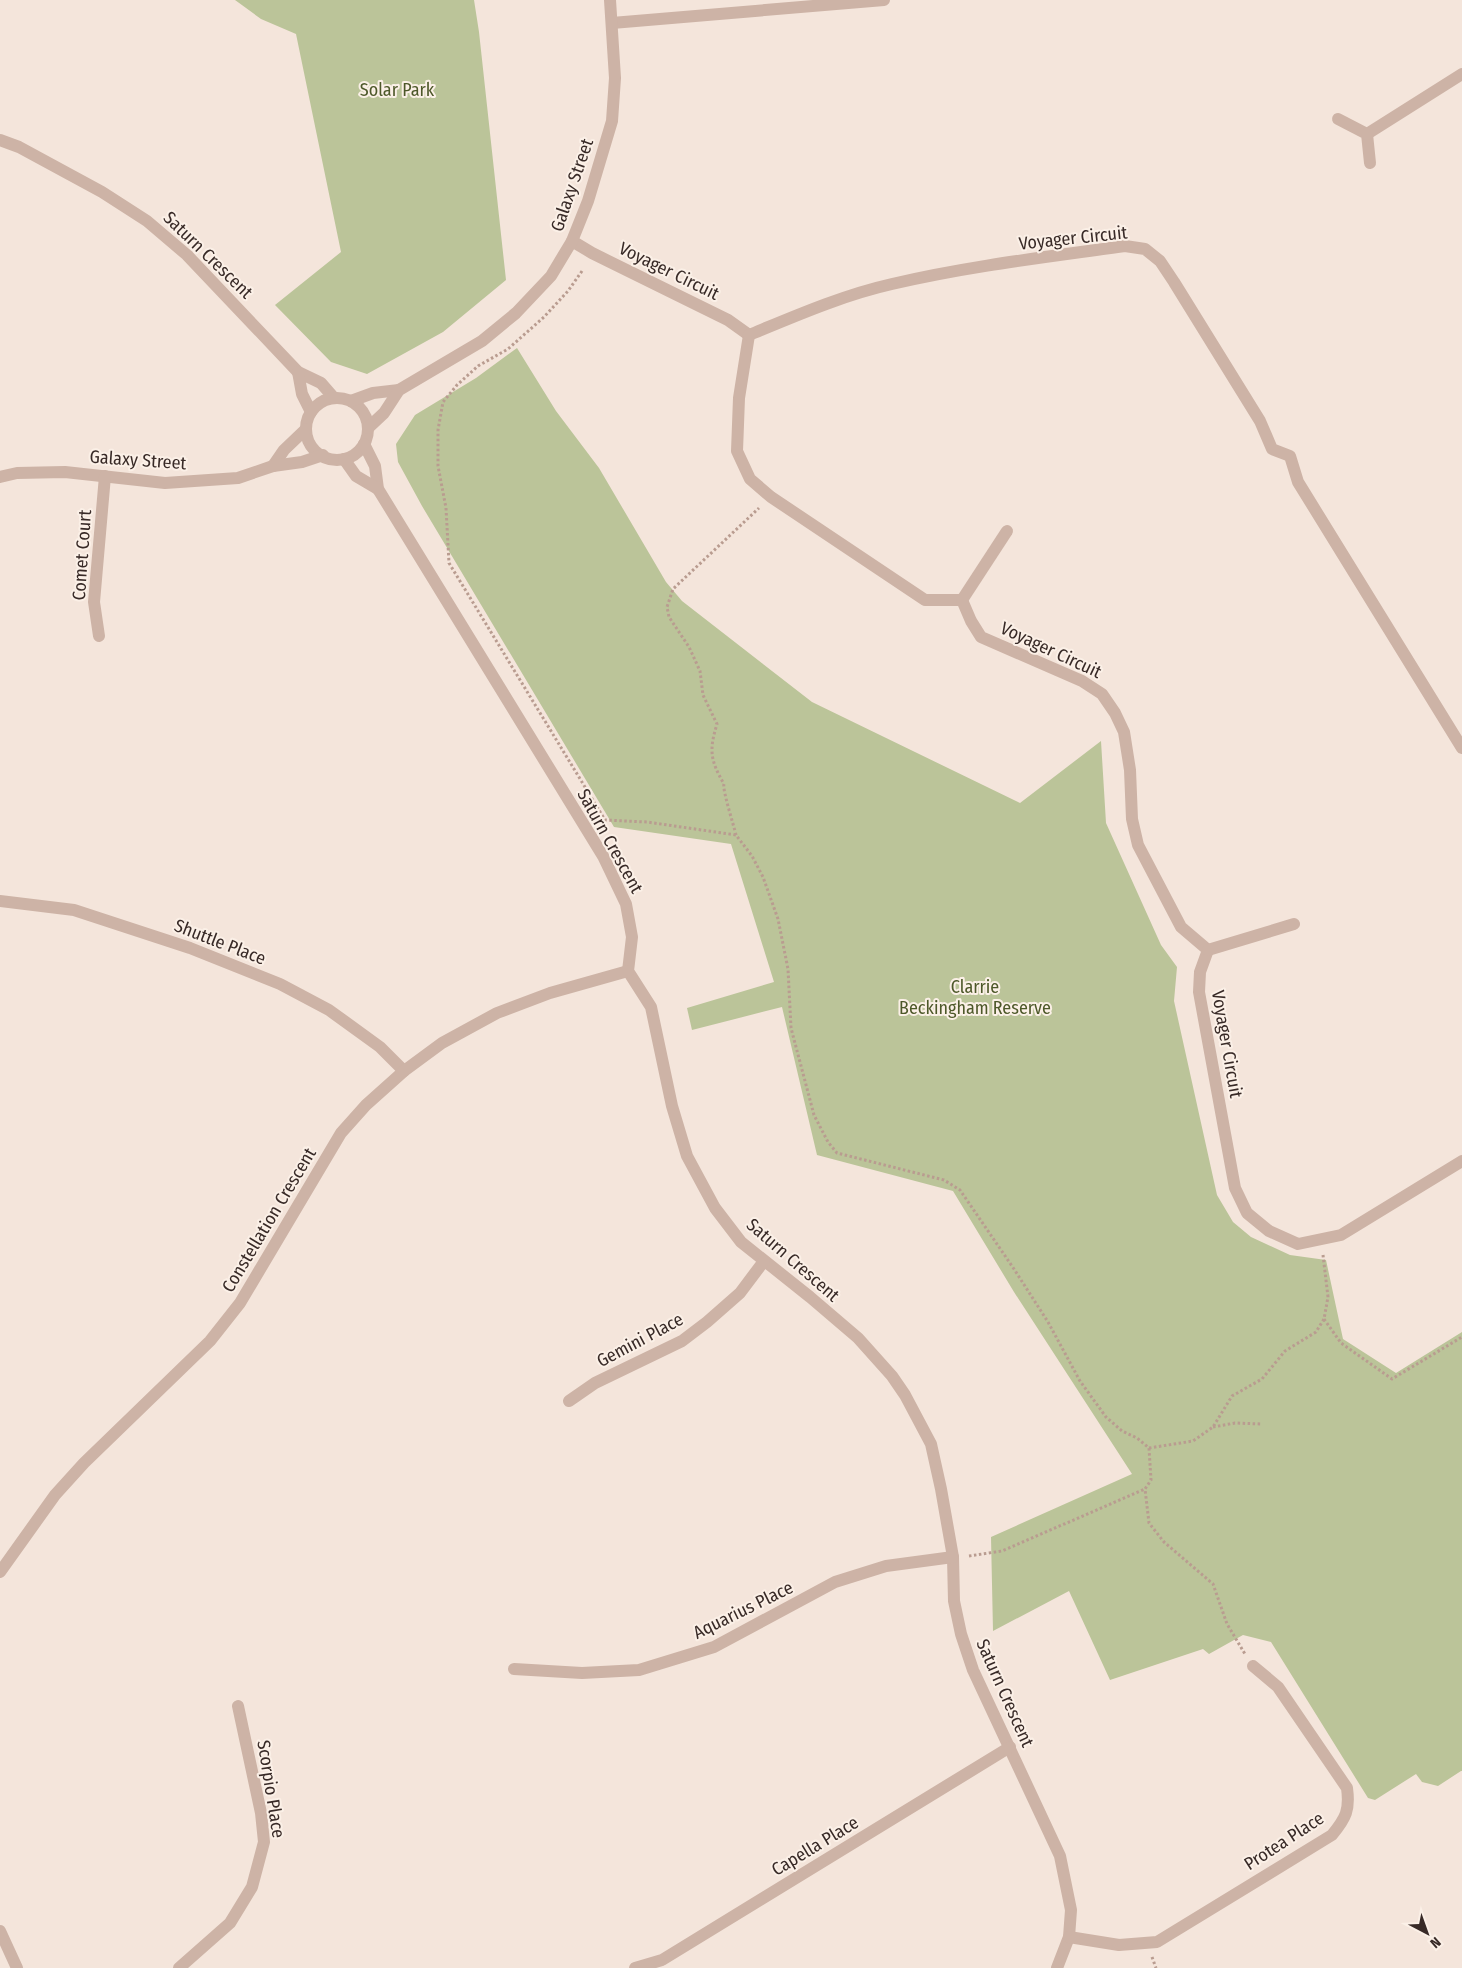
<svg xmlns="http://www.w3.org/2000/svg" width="1462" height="1968" font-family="'Fira Sans Condensed',sans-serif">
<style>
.green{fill:#bbc499}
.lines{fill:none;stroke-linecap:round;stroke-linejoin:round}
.path{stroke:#b99c90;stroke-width:3;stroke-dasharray:2.5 2.5;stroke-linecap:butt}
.street{stroke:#cdb3a6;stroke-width:12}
.labels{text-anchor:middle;stroke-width:4;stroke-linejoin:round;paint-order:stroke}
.park-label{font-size:18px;fill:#4d5829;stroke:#fbf0e7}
.street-label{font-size:18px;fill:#382a27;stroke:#fbf0e7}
</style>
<rect width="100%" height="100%" fill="#f4e5db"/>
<g class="green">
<path d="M235 0H474L479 32 506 280 443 332 367 374 331 362 275 305 341 252 296 34 261 19Z"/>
<path d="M517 348 556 411 599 468 666 582 682 601 812 702 1020 803 1101 741 1106 823 1161 945 1177 967 1174 1001 1217 1195 1233 1222 1251 1237 1290 1255 1326 1260 1343 1339 1396 1373 1462 1332V1771H1461L1438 1786 1422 1782 1416 1774 1375 1800 1368 1798 1271 1642 1243 1635 1209 1654 1203 1649 1110 1680 1069 1591 993 1631 991 1537 1132 1474 1014 1292 953 1191 817 1155 782 1007 692 1030 687 1008 774 982 731 844 614 827 422 506 398 462 396 444 415 415 476 378Z"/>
</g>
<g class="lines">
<g class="path">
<path d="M582 271 568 291 544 317 508 349 478 366 457 385 443 402 438 430V466L446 508 449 563 605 820 647 822 736 835 752 856 763 877 778 919 788 969 791 1028 814 1115 828 1142 837 1153 944 1180 960 1190 1014 1269 1048 1322 1080 1381 1106 1417 1122 1431 1137 1438 1149 1448 1151 1480 1145 1489 1149 1523 1164 1542 1213 1584 1227 1624 1245 1654"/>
<path d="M736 835C734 826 722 789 724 784 710 760 709 750 717 724L703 695 700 671 689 647 669 617 667 607 673 589 759 508"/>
<path d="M1324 1319 1341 1343 1392 1379 1462 1337"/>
<path d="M1213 1427 1235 1423 1261 1424"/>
<path d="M1149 1448 1193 1441 1213 1427 1232 1396 1262 1379 1285 1351 1316 1332 1324 1319 1328 1297 1323 1255"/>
<path d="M969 1556 1002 1551 1145 1489"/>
<path d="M1152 1957 1156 1968"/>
</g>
<g class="street">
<path d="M612 23 884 0"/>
<path d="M1338 119 1367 134 1370 163"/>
<path d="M1367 134 1462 74"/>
<path d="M0 140 19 147 102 192 147 221 187 255 298 372 321 383 334 398"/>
<path d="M572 241 592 253 728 320 749 335"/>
<path d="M749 335 739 398 737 451 750 479 771 497 925 600H962L971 621 981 637 1082 681 1102 694 1115 713 1124 732 1130 770 1132 819 1138 845 1181 927 1208 950 1200 972 1199 992 1235 1188 1247 1213 1269 1231 1298 1244 1341 1235 1462 1161"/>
<path d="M749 335C795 316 843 295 892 284 969 266 1047 257 1125 246L1145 249 1160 261 1174 282 1260 421 1272 449 1290 456 1298 482 1462 748"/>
<path d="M298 372 302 394 311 412"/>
<circle cx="337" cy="429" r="31"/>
<path d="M351 401 373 393 399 390"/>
<path d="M368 428 384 413 399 390 482 341 516 313 551 276 572 241 588 201 612 121 615 78 610 0"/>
<path d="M364 444 375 466 378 489 603 856 626 904 632 937 628 971 651 1007 672 1106 687 1156 715 1208 741 1242 810 1297 858 1338 892 1376 905 1395 931 1444 941 1489 953 1557 954 1601 961 1634 973 1670 1060 1856 1071 1910 1069 1937 1057 1968"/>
<path d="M344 459 356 476 378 489"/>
<path d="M273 466 284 450 306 429"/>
<path d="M0 477 17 473 65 472 165 483 238 478 273 466 302 462 323 455"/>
<path d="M962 600 1007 531"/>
<path d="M99 636 94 602 105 476"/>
<path d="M0 901 74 910 190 948 280 984 329 1010 380 1047 404 1071"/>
<path d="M1208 950 1294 924"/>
<path d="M569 1401 595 1383 682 1341 707 1322 740 1293 764 1261"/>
<path d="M0 1572 55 1495 84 1463 210 1341 240 1303 341 1133 366 1105 404 1071 442 1043 497 1013 550 993 628 971"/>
<path d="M514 1669 582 1673 639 1670 714 1647 835 1582 886 1566 953 1557"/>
<path d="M0 1931 17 1968"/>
<path d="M1069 1937 1119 1945 1157 1942 1332 1835C1346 1818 1350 1810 1347 1788L1278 1687 1253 1666"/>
<path d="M179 1968 230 1923 252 1887 264 1842 261 1813 238 1706"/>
<path d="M635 1968 662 1960 1010 1747"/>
</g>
</g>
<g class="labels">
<g class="park-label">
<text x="397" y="96">Solar Park</text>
<text x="975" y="993">Clarrie<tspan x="975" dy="21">Beckingham Reserve</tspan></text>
</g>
<g class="street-label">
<text transform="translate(572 185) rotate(-71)" y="6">Galaxy Street</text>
<text transform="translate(1073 238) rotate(-6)" y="6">Voyager Circuit</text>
<text transform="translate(208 255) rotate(44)" y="6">Saturn Crescent</text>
<text transform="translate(669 271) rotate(26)" y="6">Voyager Circuit</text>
<text transform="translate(138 460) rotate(4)" y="6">Galaxy Street</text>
<text transform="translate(82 555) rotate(-86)" y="6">Comet Court</text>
<text transform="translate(1051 650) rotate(25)" y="6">Voyager Circuit</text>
<text transform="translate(610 841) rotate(61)" y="6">Saturn Crescent</text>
<text transform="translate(220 942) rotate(21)" y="6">Shuttle Place</text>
<text transform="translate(1227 1044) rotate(80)" y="6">Voyager Circuit</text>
<text transform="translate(269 1220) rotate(-59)" y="6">Constellation Crescent</text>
<text transform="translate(793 1260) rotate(41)" y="6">Saturn Crescent</text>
<text transform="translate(640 1340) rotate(-28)" y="6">Gemini Place</text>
<text transform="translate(743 1610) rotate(-26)" y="6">Aquarius Place</text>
<text transform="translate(1005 1693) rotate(66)" y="6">Saturn Crescent</text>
<text transform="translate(271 1789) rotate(81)" y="6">Scorpio Place</text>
<text transform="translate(1284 1841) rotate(-33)" y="6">Protea Place</text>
<text transform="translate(815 1846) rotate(-31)" y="6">Capella Place</text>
</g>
</g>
<g transform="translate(1427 1933) rotate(139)" stroke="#fbf0e7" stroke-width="4" paint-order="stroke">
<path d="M0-4L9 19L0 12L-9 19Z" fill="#382a27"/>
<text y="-8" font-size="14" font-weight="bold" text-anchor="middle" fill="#382a27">N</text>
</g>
</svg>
